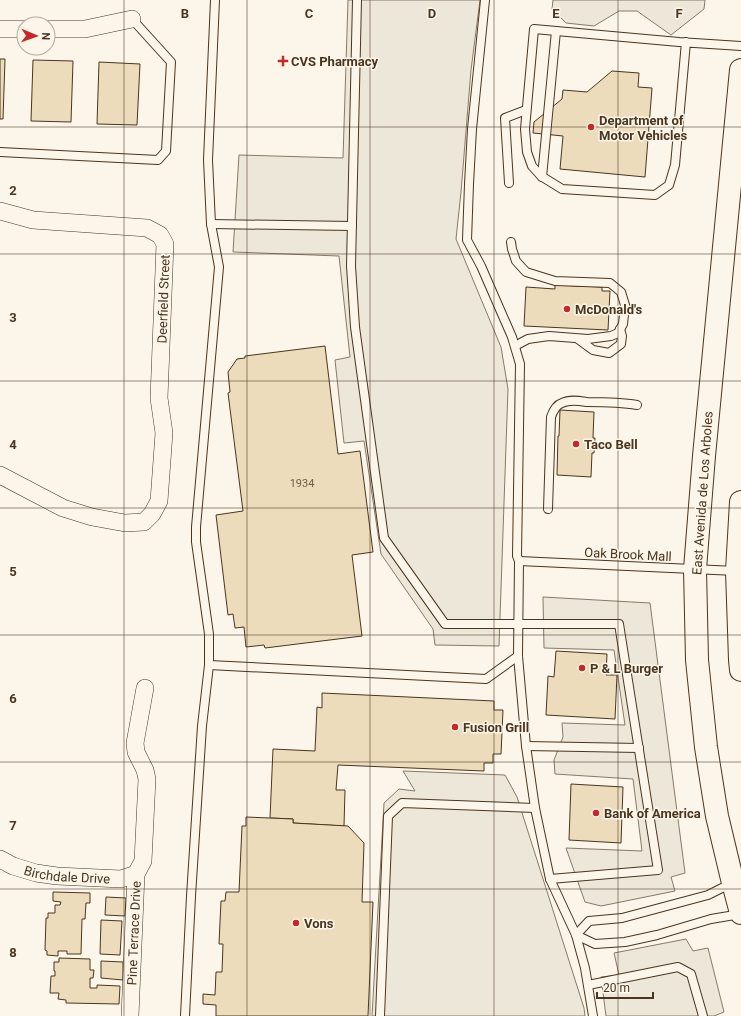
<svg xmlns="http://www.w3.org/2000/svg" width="741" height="1016" font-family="Roboto,sans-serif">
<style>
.parking{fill:#ede7d9;stroke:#887966}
.building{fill:#ecdcbc;stroke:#4a3520}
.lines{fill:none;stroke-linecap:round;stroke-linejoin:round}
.lane-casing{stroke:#4a3520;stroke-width:10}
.street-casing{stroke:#4a3520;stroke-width:18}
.secondary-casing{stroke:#4a3520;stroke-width:24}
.lane{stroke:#fbf6e9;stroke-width:8}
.street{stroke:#fbf6e9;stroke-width:17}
.secondary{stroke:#fbf6e9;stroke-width:22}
.grid{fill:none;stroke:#4a3520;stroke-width:1;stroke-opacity:0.55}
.poi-dot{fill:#c62828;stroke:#fbf6e9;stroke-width:1.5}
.labels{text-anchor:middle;stroke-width:3;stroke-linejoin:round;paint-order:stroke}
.number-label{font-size:11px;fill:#725f47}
.poi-label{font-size:13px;font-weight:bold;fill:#4a3520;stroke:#fbf6e9;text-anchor:start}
.street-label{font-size:13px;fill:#4a3520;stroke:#fbf6e9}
.grid-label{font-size:13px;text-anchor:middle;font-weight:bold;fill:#4a3520;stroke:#fbf6e9;stroke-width:3;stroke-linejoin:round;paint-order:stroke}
</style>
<rect width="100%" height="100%" fill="#fbf6e9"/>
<g class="parking">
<path d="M348 0H480L471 70 461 192 456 239 501 347 508 389 499 646 435 645 433 629 381 554 364 441 344 443 335 360 350 357 339 256 233 252 239 155 343 158Z"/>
<path d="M553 0H705L704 9 671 35 637 11H619L594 26 566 23 552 9Z"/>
<path d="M543 597 650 603 685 873 671 877 675 891 601 906 585 902 566 848 642 851 633 779 555 774 554 760 563 737 562 723 625 725 614 650 544 648Z"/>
<path d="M403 771 505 775 517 797 584 1008 585 1016H372L384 803 399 789 415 791Z"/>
<path d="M686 939 693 951 708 948 724 1012 714 1016H606L601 977 619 975 614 953Z"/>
</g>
<g class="building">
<path d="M0 59H5L3 119H0Z"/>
<path d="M33 60 73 61 71 122 31 121Z"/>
<path d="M99 62 140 64 137 125 97 124Z"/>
<path d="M612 71 639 73 638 87 652 88 645 177 560 169 563 136 533 133 534 122 562 99 563 90 587 92Z"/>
<path d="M555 285 602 287V291H610L608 330 524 326 526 287 555 289Z"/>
<path d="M325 346 338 454 360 451 373 552 352 555 362 636 265 648 264 645 246 647 244 627 235 628 233 614 228 615 216 515 243 511 228 393 230 392 228 372 237 359 245 358V356Z"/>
<path d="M560 410 594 412 593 438H595L594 453H592L591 477 557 475 558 436H559Z"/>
<path d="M556 651 607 654 606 675H617L615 719 546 715 548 676 554 677Z"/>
<path d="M322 693 494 701V710H503L501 754H493V763H484V771L338 765 336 790H345L344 826 293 823V819L270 818 273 749 315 751 317 707 322 708Z"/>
<path d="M571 784 623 787 621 843 569 840Z"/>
<path d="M246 817 293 819V823L348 826 364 843 362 902H373L368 1016H216V1005L203 1004V994L215 995 216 972H222L223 944H219L221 901H225L226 892H239L242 826H246Z"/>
<path d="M53 892 90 893V903H86L85 919H82L81 954H67V951H58V956L47 955V951L45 950 46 918H48V913H55V905H60L61 902 53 901Z"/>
<path d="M106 897 126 898 125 916 105 915Z"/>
<path d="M101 920 122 921 120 955 100 954Z"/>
<path d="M59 958 90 959V970H94L93 978H90V988H97V985L120 986 119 1004 66 1003V1000L58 999 59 993H50L51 976H55V971H54V962H59Z"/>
<path d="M101 961 123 962V980L101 978Z"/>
</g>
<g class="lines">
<g class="lane-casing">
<g id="lane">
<path d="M357 0 351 266 355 327 384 538 445 624H619L658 870 550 879"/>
<path d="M485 0 472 129 469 184 467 240 481 266 512 337 520 364 517 556 519 561 518 656 526 746 535 808 550 879 576 935 585 968 593 1016"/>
<path d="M686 42 675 165 669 185 655 195 562 189 541 176 532 166 527 152 525 129 534 29 679 42 741 46"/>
<path d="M0 152 158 160 166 151 171 62 132 19"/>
<path d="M542 177 556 31"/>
<path d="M509 183 505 118 526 110"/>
<path d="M211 224 352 226"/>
<path d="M511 242 512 249 516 261 526 272 555 281 610 283 621 292 625 305 623 324 618 333 611 336 588 339 549 336 528 339 515 346"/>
<path d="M578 339 593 350 609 353 621 344 622 336 620 329"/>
<path d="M548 509 551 417C553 411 556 405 562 403 570 399 580 401 587 402 604 402 620 402 637 405"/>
<path d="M519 561 736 571"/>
<path d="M209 665 486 679 518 656"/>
<path d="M526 746 639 748"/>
<path d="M732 883 708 895 622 918 589 921 576 935 595 944 625 942 657 935 711 919 741 914"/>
<path d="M588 985 678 967 691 974 703 1016"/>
<path d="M185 1016 191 896 202 726 209 665V634L196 542V527L219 267 211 224 208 160 215 0"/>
<path d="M380 1016 388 816 402 803 535 808"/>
</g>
</g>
<g class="street-casing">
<g id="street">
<path d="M0 29H24"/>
<path d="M48 29H85L132 19"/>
<path d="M0 211 33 220 147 228 160 235 165 244 159 398 164 433 159 501 152 514 144 522 125 523 92 517 63 508 0 475"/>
<path id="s1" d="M0 859 13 866 36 873 57 876 121 879 136 874"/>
<path id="s2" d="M130 1016 136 874 143 861 147 779 145 770 136 752 135 743 145 688"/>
</g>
</g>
<g class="secondary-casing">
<g id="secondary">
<path d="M741 70 704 456 695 569 697 660 706 747 717 816 733 883 741 913"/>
<path d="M741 502 737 571 740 660 741 670"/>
</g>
</g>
<use href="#lane" class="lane"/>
<use href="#street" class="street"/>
<use href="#secondary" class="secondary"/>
</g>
<path class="grid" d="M124 0V1016M247 0V1016M370 0V1016M494 0V1016M618 0V1016M0 127H741M0 254H741M0 381H741M0 508H741M0 635H741M0 762H741M0 889H741"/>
<g class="poi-dot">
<path d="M281 55h4v4h4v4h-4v4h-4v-4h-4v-4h4z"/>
<circle cx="591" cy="127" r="4"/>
<circle cx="567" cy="309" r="4"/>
<circle cx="576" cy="444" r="4"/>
<circle cx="582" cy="668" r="4"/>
<circle cx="455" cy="727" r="4"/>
<circle cx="596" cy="813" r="4"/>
<circle cx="296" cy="923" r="4"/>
</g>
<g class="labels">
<g class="number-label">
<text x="302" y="487">1934</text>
</g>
<g class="poi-label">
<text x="291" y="66">CVS Pharmacy</text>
<text x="599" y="125">Department of<tspan x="599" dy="15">Motor Vehicles</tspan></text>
<text x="575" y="314">McDonald's</text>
<text x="584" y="449">Taco Bell</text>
<text x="590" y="673">P &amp; L Burger</text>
<text x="463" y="732">Fusion Grill</text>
<text x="604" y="818">Bank of America</text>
<text x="304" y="928">Vons</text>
</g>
<g class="street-label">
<text transform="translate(163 299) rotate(-88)" y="5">Deerfield Street</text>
<text transform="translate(702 493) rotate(-86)" y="5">East Avenida de Los Arboles</text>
<text transform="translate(628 554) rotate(3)" y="5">Oak Brook Mall</text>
<text dy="5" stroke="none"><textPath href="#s1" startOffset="70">Birchdale Drive</textPath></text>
<text dy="5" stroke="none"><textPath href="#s2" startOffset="83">Pine Terrace Drive</textPath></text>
</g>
</g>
<g class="grid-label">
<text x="185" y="18">B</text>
<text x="309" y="18">C</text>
<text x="432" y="18">D</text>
<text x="556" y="18">E</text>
<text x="679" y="18">F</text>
<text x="13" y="195">2</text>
<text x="13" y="322">3</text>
<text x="13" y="449">4</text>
<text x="13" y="576">5</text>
<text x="13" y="703">6</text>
<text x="13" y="830">7</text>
<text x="13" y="957">8</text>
</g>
<g transform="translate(36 36) rotate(92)"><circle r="19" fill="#fbf6e9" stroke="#b4a999"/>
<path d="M0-3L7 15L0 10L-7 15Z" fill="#c62828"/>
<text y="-6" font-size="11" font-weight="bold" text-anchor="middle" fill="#4a3520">N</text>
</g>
<path d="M597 992v6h56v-6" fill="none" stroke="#4a3520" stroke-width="2"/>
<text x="603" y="992" font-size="12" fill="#4a3520" stroke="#fbf6e9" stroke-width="3" paint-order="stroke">20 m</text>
</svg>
